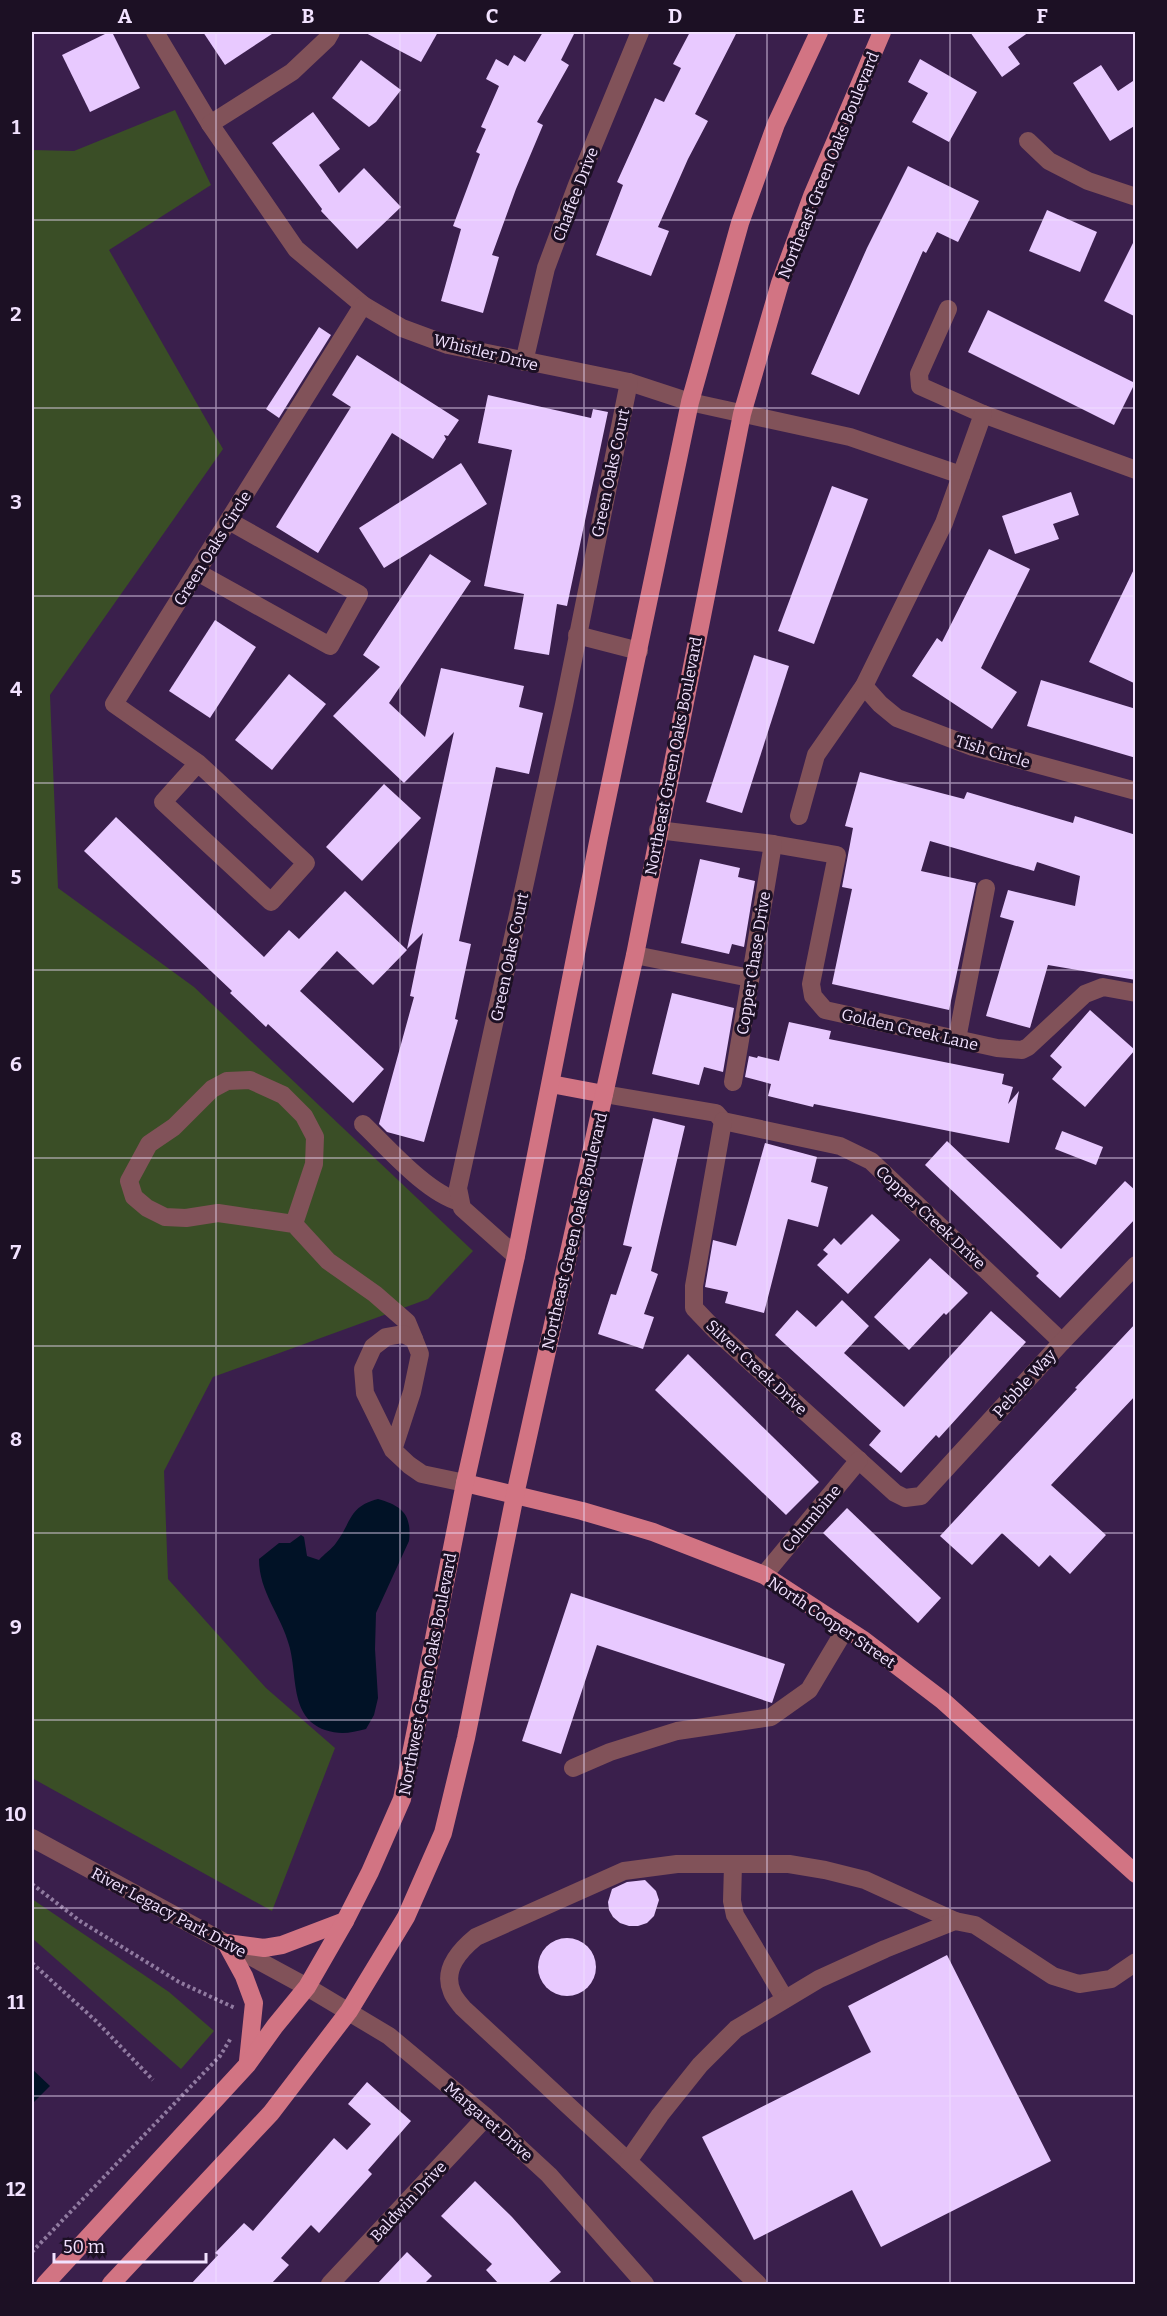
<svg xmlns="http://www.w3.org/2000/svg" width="1167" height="2316" font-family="Bitter,serif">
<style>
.green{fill:#3a4e26}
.water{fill:#011226}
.building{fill:#e8c9ff}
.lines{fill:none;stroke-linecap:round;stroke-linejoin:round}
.path{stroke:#907aa0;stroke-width:4;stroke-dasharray:3 3;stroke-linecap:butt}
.minor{stroke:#815259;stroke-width:18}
.major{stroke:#d27483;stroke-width:18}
.grid{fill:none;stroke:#f2e2ff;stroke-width:1.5;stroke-opacity:0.55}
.labels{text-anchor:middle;stroke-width:6;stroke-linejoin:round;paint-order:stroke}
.street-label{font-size:16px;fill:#f2e2ff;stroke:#1c1024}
.neatline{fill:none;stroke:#f2e2ff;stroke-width:2}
.grid-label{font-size:20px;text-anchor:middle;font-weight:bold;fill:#f2e2ff}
</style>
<rect width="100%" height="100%" fill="#3a1f4c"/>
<g class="green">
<path d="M175 110 211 185 109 250 223 449 50 695 58 888 194 987 473 1251 428 1299 213 1377 164 1471 168 1579 266 1688 335 1748 272 1911 32 1778V150L74 151Z"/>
<path d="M32 1899 169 1992 214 2031 181 2069 32 1938Z"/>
</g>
<g class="water">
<path d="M378 1499C402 1506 412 1514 409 1541L376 1613 375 1649 378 1698 374 1715 366 1729C351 1733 340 1735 325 1730 289 1717 298 1675 289 1645 281 1615 259 1592 259 1559L279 1543H290L301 1535 304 1537 307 1556 319 1560C324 1554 332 1549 336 1543 352 1522 348 1507 378 1499Z"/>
<path d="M32 2069 50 2086 32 2104Z"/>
</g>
<g class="building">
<path d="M109 32H112L140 88 90 112 62 55Z"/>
<path d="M203 32H275L225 65Z"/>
<path d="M364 32H438L421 62Z"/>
<path d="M543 32H575L561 60 569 65 537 122 543 125 516 189 492 255 499 257 483 313 441 301 461 229 453 226 480 154 476 152 486 129 481 127 499 86 486 79 496 59 508 66 514 55 525 62Z"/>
<path d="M690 32H737L695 114 708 121 688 159 658 227 669 231 651 276 596 255 623 185 617 182 655 98 664 102 681 68 673 64Z"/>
<path d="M970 32H1029L1008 47 1020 64 1002 77Z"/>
<path d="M920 59 977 92 949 142 912 122 928 93 908 82Z"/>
<path d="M361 60 401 90 376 122 369 127 332 98Z"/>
<path d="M1101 65 1118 91 1136 79V125L1110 141 1073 83Z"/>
<path d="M313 112 340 149 319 165 339 193 364 168 401 207 357 249 321 211 322 209 272 143Z"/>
<path d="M908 166 979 201 958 242 937 232 926 253 923 251 859 395 811 374 867 248Z"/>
<path d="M1047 210 1097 232 1080 272 1029 251Z"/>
<path d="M1136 237V317L1104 301Z"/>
<path d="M988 310 1135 383 1114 425 968 352Z"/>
<path d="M319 327 331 335 279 418 266 409Z"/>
<path d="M357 355 459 420 448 436 444 435 446 439 433 459 392 433 318 553 276 527 351 407 332 395Z"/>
<path d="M488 395 591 418 593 409 608 412 567 606 557 604 549 655 514 649 524 594 484 586 512 450 478 443Z"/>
<path d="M461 463 487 504 384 568 359 528Z"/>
<path d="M832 486 868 499 814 644 778 631Z"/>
<path d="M1071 492 1079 515 1053 524 1059 539 1015 554 1002 516Z"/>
<path d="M989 549 1030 569 981 668 1017 692 992 729 912 676 937 638 942 642Z"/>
<path d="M430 554 471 581 389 703 425 737 441 668 524 686 519 707 543 713 529 774 496 767 459 941 471 944 455 1019 458 1020 424 1142 387 1132 379 1124 414 997 410 996 423 933 407 949 454 732 404 783 333 716 380 667 363 655Z"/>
<path d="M1136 565V684L1089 662Z"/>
<path d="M215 620 256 647 210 718 169 691Z"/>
<path d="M754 655 789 666 742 813 706 802Z"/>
<path d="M289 674 326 704 272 770 235 740Z"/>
<path d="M1041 680 1136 709V758L1027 726Z"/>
<path d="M860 772 964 799 967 792 1073 823 1075 816 1136 835V980L1048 965 1030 1028 986 1016 1014 921 1000 917 1008 890 1075 906 1080 876 1037 862 1034 871 930 841 921 871 976 883 949 1010 832 984 852 889 842 887 853 828 845 826Z"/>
<path d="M384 784 421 818 362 881 326 847Z"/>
<path d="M116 817 264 957 289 930 299 939 345 891 407 950 373 985 337 951 300 991 384 1069 353 1103 268 1024 266 1027 230 993 232 991 84 851Z"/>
<path d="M700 859 740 868 738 877 755 881 744 947 732 944 729 954 681 943Z"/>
<path d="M672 993 734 1008 723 1072 704 1067 699 1085 652 1074Z"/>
<path d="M1090 1010 1135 1050 1085 1107 1052 1079 1062 1067 1050 1056Z"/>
<path d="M789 1022 831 1031 829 1039 1004 1074 1002 1084 1013 1087 1008 1104 1019 1091 1009 1143 814 1104 813 1107 768 1096 771 1084 745 1077 749 1056 757 1058 758 1056 779 1061Z"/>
<path d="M653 1118 685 1126 651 1271 658 1274 644 1314 654 1317 643 1349 598 1334 611 1294 616 1295 632 1247 623 1245Z"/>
<path d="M1062 1131 1103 1147 1096 1165 1055 1149Z"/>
<path d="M947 1141 1061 1249 1125 1181 1136 1191V1218L1060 1298 1036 1276 1039 1273 925 1165Z"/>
<path d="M765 1143 817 1157 811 1182 828 1187 818 1227 788 1219 764 1313 725 1303 728 1292 705 1287 713 1240 736 1246Z"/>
<path d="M872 1214 900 1240 848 1294 817 1265 828 1254 823 1250 834 1238 841 1245Z"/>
<path d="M930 1258 968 1293 946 1315 944 1313 909 1350 874 1317Z"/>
<path d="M842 1300 869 1326 844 1353 904 1407 991 1311 1026 1342 939 1438 936 1435 901 1473 869 1445 881 1431 775 1335 797 1310 816 1327Z"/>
<path d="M1136 1323V1395L1051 1485 1106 1535 1070 1574 1050 1555 1039 1567 1002 1533 972 1565 940 1536 1077 1389 1075 1388Z"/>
<path d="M688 1354 819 1482 786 1515 655 1390Z"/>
<path d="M847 1508 941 1598 918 1623 823 1533Z"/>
<path d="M571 1593 785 1664 772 1703 597 1645 561 1754 522 1741Z"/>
<path d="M645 1880 656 1891 659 1900 654 1916 647 1923 638 1926H629L620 1923 613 1917 609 1910 608 1902 612 1889 627 1882Z"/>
<circle cx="567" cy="1967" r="29"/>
<path d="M947 1955 1051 2161 881 2247 852 2190 754 2240 702 2137 871 2052 848 2006Z"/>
<path d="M367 2082 411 2121 368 2170 372 2174 319 2233 311 2225 281 2258 289 2265 271 2284H191L218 2255 215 2253 244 2223 253 2231 334 2138 347 2150 371 2124 348 2104Z"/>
<path d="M475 2181 512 2217 561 2272 547 2284H499L486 2270 492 2264 441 2216Z"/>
<path d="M407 2252 432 2276 424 2284H377Z"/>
</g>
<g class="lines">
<g class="path">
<path d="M32 1884 80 1921 179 1982 235 2008"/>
<path d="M32 1963 96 2021 153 2080"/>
<path d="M32 2252 220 2056 231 2038"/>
</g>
<g class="minor">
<path d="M155 32 210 124 296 249 363 305 402 328 448 345 629 382 690 402 850 437 961 475"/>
<path d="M210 124 292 72 327 39 331 32"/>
<path d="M1028 141 1049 161 1088 181 1136 197"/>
<path d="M948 309 919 374 920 386 983 414 1136 470"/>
<path d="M524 362 546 268 577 185 640 32"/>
<path d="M197 572 330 646 359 594 229 521"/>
<path d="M577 635 639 651"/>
<path d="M864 686 880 704 897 718 973 747 1136 791"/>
<path d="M198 763 163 802 271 902 306 863 198 763 114 704 363 305"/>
<path d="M799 816 816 755 864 686 944 523 983 414"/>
<path d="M658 830 773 844 837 855 811 984 813 996 825 1010 997 1048 1022 1050 1028 1047 1085 994 1103 987 1136 993"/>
<path d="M635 955 750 978"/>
<path d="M957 1039 986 888"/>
<path d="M733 1082 773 844"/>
<path d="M604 1094 716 1113 723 1121 840 1146 871 1161 1062 1342"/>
<path d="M723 1121 694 1286V1308L715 1330 895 1493 905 1498 921 1496 1062 1342 1136 1265"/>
<path d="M363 1124C389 1149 427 1193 460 1202"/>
<path d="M294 1224 314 1164 315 1137 304 1116 283 1095 250 1080 227 1081 212 1089 174 1127 149 1144 129 1181 134 1197 147 1208 165 1217 186 1218 218 1213 294 1224 328 1261 375 1294 407 1322 414 1339"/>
<path d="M516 1256 462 1208 458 1188 564 705 629 382"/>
<path d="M393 1450 412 1392 420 1354 414 1339 403 1334 386 1337 373 1347 363 1369 365 1393 393 1450 409 1465 422 1474 465 1483"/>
<path d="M764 1575 859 1460"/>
<path d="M573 1768 610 1752 677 1731 771 1717 809 1690 846 1628"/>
<path d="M32 1838 307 1987 389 2036 486 2117 549 2175 645 2284"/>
<path d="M733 1865 732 1901 735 1915 785 1999"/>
<path d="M628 2161 463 2008C460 2004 454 1998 452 1992 442 1969 460 1950 476 1937L624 1871 677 1864H789L825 1870 865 1880 955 1921"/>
<path d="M330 2284 486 2117"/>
<path d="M758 2284 628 2161 660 2115 700 2065 736 2029 819 1979 885 1949 955 1921 975 1925 1053 1976 1079 1984 1111 1979 1136 1962"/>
</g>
<g class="major">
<path d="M551 1084 604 1094"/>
<path d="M465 1483 582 1511 653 1532 764 1575 862 1639 942 1700 1136 1874"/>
<path d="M226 1943 244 1976 254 2003 248 2061"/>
<path d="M226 1943 264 1948 282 1945 345 1921"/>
<path d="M45 2284 247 2065 275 2026 307 1987 345 1921 370 1872 402 1799 465 1483 516 1256 599 837 690 402 740 223 776 124 819 32"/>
<path d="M111 2284 271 2113 349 2011 406 1917 443 1833 466 1738 515 1495 635 955 742 414 780 283 812 196 882 32"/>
</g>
</g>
<path class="grid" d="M216 32V2284M400 32V2284M584 32V2284M767 32V2284M950 32V2284M32 220H1136M32 408H1136M32 596H1136M32 783H1136M32 970H1136M32 1158H1136M32 1346H1136M32 1533H1136M32 1720H1136M32 1908H1136M32 2096H1136"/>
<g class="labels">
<g class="street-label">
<text transform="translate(828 165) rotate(-68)" y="6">Northeast Green Oaks Boulevard</text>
<text transform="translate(575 194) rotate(-69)" y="6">Chaffee Drive</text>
<text transform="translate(486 352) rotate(14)" y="6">Whistler Drive</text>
<text transform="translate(610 473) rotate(-78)" y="6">Green Oaks Court</text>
<text transform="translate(212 548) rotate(-58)" y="6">Green Oaks Circle</text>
<text transform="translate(993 751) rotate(17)" y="6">Tish Circle</text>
<text transform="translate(673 756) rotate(-79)" y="6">Northeast Green Oaks Boulevard</text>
<text transform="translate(509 957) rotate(-78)" y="6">Green Oaks Court</text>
<text transform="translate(753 963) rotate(-81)" y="6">Copper Chase Drive</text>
<text transform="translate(910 1029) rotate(13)" y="6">Golden Creek Lane</text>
<text transform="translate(931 1217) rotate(43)" y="6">Copper Creek Drive</text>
<text transform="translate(574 1231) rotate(-77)" y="6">Northeast Green Oaks Boulevard</text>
<text transform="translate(757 1367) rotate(43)" y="6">Silver Creek Drive</text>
<text transform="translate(1024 1383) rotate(-48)" y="6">Pebble Way</text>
<text transform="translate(811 1518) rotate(-50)" y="6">Columbine</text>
<text transform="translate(832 1622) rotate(34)" y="6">North Cooper Street</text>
<text transform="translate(427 1674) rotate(-79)" y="6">Northwest Green Oaks Boulevard</text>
<text transform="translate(169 1912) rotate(28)" y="6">River Legacy Park Drive</text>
<text transform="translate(489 2121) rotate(41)" y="6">Margaret Drive</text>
<text transform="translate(408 2201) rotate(-47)" y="6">Baldwin Drive</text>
</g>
</g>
<rect width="1167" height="2316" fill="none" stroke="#1c1024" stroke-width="66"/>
<path d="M54 2253v9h152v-9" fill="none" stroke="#f2e2ff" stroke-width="3"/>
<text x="63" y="2253" font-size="18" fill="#f2e2ff" stroke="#1c1024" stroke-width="4.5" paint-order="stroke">50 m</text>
<rect x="33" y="33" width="1101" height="2250" class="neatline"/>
<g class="grid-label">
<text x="125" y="23">A</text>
<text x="308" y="23">B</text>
<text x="492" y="23">C</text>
<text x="675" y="23">D</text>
<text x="859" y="23">E</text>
<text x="1042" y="23">F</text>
<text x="16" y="134">1</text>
<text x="16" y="321">2</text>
<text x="16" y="509">3</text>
<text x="16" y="696">4</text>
<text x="16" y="884">5</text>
<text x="16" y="1071">6</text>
<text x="16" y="1259">7</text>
<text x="16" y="1446">8</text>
<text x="16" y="1634">9</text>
<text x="16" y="1821">10</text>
<text x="16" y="2009">11</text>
<text x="16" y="2196">12</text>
</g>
</svg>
